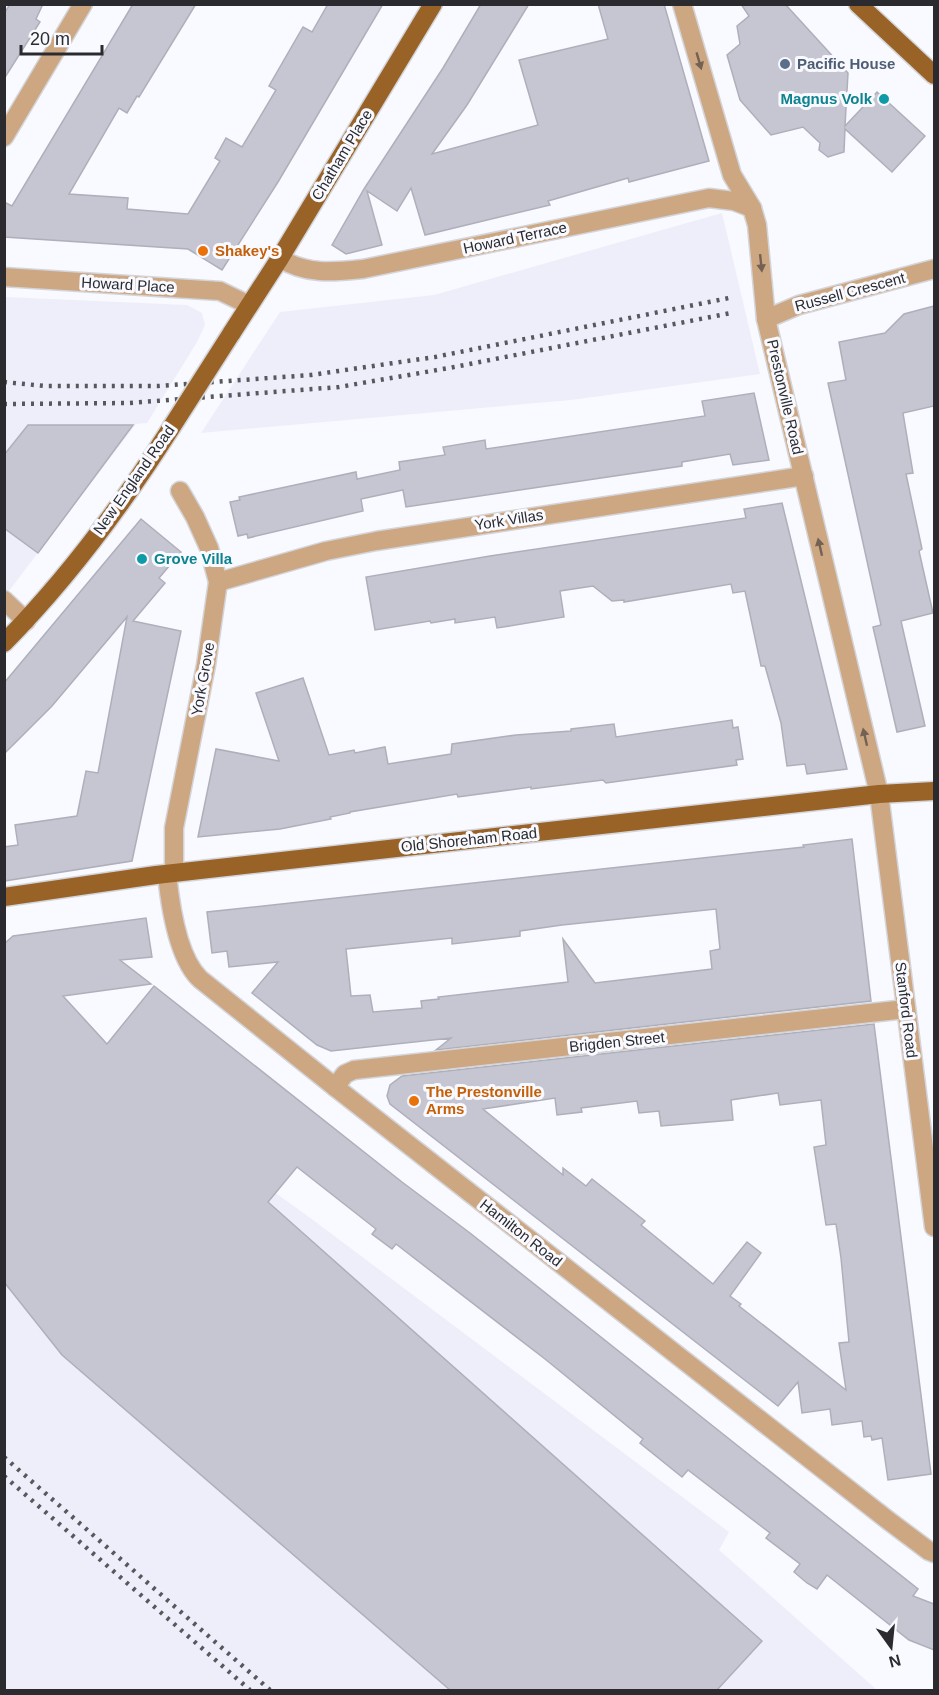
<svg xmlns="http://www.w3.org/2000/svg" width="939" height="1695" font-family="Helvetica,sans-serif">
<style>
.built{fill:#edeefa}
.building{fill:#c5c6d2;stroke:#aeafba;stroke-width:1.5;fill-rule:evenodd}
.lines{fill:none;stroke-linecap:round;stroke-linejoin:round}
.minor-casing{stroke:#d4d5da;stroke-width:21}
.major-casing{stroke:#d4d5da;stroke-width:21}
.minor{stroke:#cda782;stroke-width:18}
.major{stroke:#996328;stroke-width:18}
.rail{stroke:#57575c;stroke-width:4.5;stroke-dasharray:3 6;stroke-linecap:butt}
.major-bridge-casing{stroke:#d4d5da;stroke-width:21;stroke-linecap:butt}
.major-bridge{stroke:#996328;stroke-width:18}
.oneway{fill:#736254}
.service-dot{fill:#5c6f8a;stroke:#f9faff;stroke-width:2}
.culture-dot{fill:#0f9aa8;stroke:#f9faff;stroke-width:2}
.food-dot{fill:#e8710a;stroke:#f9faff;stroke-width:2}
.labels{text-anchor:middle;stroke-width:6;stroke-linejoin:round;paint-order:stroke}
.service-label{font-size:15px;font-weight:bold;fill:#4e5e75;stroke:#f9faff;text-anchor:start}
.culture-label{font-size:15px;font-weight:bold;fill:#0d838f;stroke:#f9faff;text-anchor:end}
.street-label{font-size:15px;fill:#2a2a2f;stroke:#f9faff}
.food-label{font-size:15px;font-weight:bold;fill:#c56008;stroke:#f9faff;text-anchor:start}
</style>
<rect width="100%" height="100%" fill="#f9faff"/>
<g class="built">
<path d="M722 213 760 374 571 400 201 433 280 312 434 295Z"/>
<path d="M5 297 187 305 202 313 205 325 197 342 147 423 136 424 5 596Z"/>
<path d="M10 939 179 1123 313 1220 729 1532 719 1550 877 1690H5L4 940Z"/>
</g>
<g class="building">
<path d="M10 4H43L36 19 40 22 4 79V14Z"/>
<path d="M133 4H196L139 97 137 96 127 113 119 108 69 194 128 198 127 209 188 214 220 161 215 158 226 138 242 147 276 90 269 86 303 27 312 32 328 4H383L278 182 222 270 188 249 4 237V202L12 206Z"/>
<path d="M481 4H529L467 105 432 154 538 125 519 60 608 39 598 4H664L709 161 629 182 628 178 548 201 550 205 425 235 411 188 397 211 367 191 382 245 346 254 332 245 364 189 443 68Z"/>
<path d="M741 4H785L848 73 845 126 877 92 925 136 892 172 845 129 844 152 828 157 819 150 820 143 803 127 771 135 740 100 727 55 740 44 737 26 749 16Z"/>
<path d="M934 306V406L903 413 913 473 906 474 922 549 919 551 933 613 901 621 925 726 897 732 873 627 881 625 828 383 846 380 839 342 885 333 904 314Z"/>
<path d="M754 393 769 460 733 465 730 454 682 462V466L406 507 403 490 361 499 363 511 248 538 247 534 238 536 230 502 240 500 239 497 356 472 357 479 400 470 399 462 445 455 443 447 485 440 486 449 705 416 702 401Z"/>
<path d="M28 425H133L38 553 4 528V455Z"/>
<path d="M782 503 847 769 807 774 805 764 787 766 781 723 765 666H761L745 591 733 593 731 584 624 602V600L612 601 593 586 560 591 564 617 497 628 495 617 455 623V619L431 623 430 621 375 630 366 577 490 556 746 518 744 509Z"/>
<path d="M141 519 181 552 159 578 165 583 133 621 181 631 132 861 4 881V847L18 845 15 825 77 816 86 771 98 773 127 617 52 706 4 754V683Z"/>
<path d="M303 678 329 755 354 750 355 753 385 747 388 764 451 754 452 744 516 735 571 731V729L614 724 616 737 732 720 733 728 738 727 743 759 736 760 737 765 635 779 606 783 603 780 531 789V787L458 797 457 794 350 812V813L330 817 331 819 280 829 198 837 216 749 279 761 256 693Z"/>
<path d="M852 839 871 1001 436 1050 451 1038 331 1051 317 1045 252 993 278 962 229 967 227 951 212 953 207 912 804 847 803 845ZM716 909 720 949 710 951 712 969 595 983 563 939 568 982 438 997 439 999 421 1001 422 1008 373 1012 370 995 351 996 346 949 452 938V944L520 936V931L562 925Z"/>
<path d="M146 918 152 957 120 960 151 984 63 996 107 1044 154 986 402 1182 470 1233 918 1589 913 1596 934 1604V1650L909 1640 827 1575 817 1589 807 1583 794 1572 800 1564 766 1538 770 1533 688 1470 682 1477 640 1443 643 1439 545 1359 396 1244 392 1249 372 1234 376 1229 297 1167 268 1202 762 1641 717 1690H450L62 1355 4 1282V944L13 936Z"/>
<path d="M874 1024 931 1474 888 1480 882 1438 872 1440 871 1436 864 1437 862 1421 832 1425 830 1409 802 1413 798 1382 778 1406 390 1104 387 1096 390 1085 402 1076ZM778 1093 780 1105 821 1100 826 1145 814 1147 826 1225 836 1224 841 1258 849 1342 839 1343 846 1390 739 1306 741 1304 730 1296 761 1253 747 1242 713 1284 641 1225 645 1221 592 1179 586 1186 563 1168V1175L483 1109 555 1098 557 1115 582 1112 581 1108 637 1101 639 1113 659 1111 661 1126 733 1120 731 1100Z"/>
</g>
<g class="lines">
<g class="minor-casing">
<g id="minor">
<path d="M682 4 732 175 752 208 757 225 766 319 879 794 934 1227"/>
<path d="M4 137 83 4"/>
<path d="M280 258C305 275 334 272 363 269L709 198 734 201 752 208"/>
<path d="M4 277 220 291 249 305"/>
<path d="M766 319 799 305 934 269"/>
<path d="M218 582 326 551 376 541 804 476"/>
<path d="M4 600 26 621"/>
<path d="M174 873V828L206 665 218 582 209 548 195 517 180 491"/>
<path d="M167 874C170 904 177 957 200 979L335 1087 889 1521 929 1551 934 1553"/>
<path d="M335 1087 345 1074 354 1070 906 1009"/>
</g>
</g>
<g class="major-casing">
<g id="major">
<path d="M858 4 934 75"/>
<path d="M231 334 280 258 433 4"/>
<path d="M4 643C67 579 123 504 171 428"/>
<path d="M4 897 156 875 879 794 934 791"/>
</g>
</g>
<use href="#minor" class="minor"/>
<use href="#major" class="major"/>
<g class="rail">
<path d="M4 382 45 386H158L311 375 435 357 729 298"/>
<path d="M4 404 129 403 339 387 449 368 731 313"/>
<path d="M4 1457 270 1690"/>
<path d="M4 1476 250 1690"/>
</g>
<g class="major-bridge-casing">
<path id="major-bridge" d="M171 428 231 334"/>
</g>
<use href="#major-bridge" class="major-bridge"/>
</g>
<defs><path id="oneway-solid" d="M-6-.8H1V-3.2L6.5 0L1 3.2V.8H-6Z" transform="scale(1.5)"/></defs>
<g class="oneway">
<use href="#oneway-solid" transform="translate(699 61) rotate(74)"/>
<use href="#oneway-solid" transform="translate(761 263) rotate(84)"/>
<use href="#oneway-solid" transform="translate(820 547) rotate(-103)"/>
<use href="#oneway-solid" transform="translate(865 737) rotate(-103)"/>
</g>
<circle class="service-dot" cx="785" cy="64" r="6"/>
<g class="culture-dot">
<circle cx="884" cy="99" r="6"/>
<circle cx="142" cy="559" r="6"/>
</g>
<g class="food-dot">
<circle cx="203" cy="251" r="6"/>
<circle cx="414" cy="1101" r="6"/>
</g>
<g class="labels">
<g class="service-label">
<text x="797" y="69">Pacific House</text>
</g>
<g class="culture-label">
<text x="872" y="104">Magnus Volk</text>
<text x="154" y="564" text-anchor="start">Grove Villa</text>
</g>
<g class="street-label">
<text transform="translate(342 155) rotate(-59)" y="5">Chatham Place</text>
<text transform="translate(515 238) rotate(-12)" y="5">Howard Terrace</text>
<text transform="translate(128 285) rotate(3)" y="5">Howard Place</text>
<text transform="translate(850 292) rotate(-15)" y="5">Russell Crescent</text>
<text transform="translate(785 397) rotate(77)" y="5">Prestonville Road</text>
<text transform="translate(134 480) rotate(-55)" y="5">New England Road</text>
<text transform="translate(509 520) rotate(-9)" y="5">York Villas</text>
<text transform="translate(203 679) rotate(-80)" y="5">York Grove</text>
<text transform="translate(469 840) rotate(-6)" y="5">Old Shoreham Road</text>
<text transform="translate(906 1010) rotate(83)" y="5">Stanford Road</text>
<text transform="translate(617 1042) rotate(-6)" y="5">Brigden Street</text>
<text transform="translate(521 1233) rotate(38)" y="5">Hamilton Road</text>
</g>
<g class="food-label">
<text x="215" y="256">Shakey's</text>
<text x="426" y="1097">The Prestonville<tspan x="426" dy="17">Arms</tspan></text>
</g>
</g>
<rect width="939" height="1695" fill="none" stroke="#2a2a2f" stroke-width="12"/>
<g transform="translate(891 1647) rotate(165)" stroke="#f9faff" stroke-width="4.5" paint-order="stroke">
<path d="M0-4.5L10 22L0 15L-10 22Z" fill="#2a2a2f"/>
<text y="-9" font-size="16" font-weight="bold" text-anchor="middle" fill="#2a2a2f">N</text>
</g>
<path d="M21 45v9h81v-9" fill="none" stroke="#2a2a2f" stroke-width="3"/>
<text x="30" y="45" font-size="18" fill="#2a2a2f" stroke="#f9faff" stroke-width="4.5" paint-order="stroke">20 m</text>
</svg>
